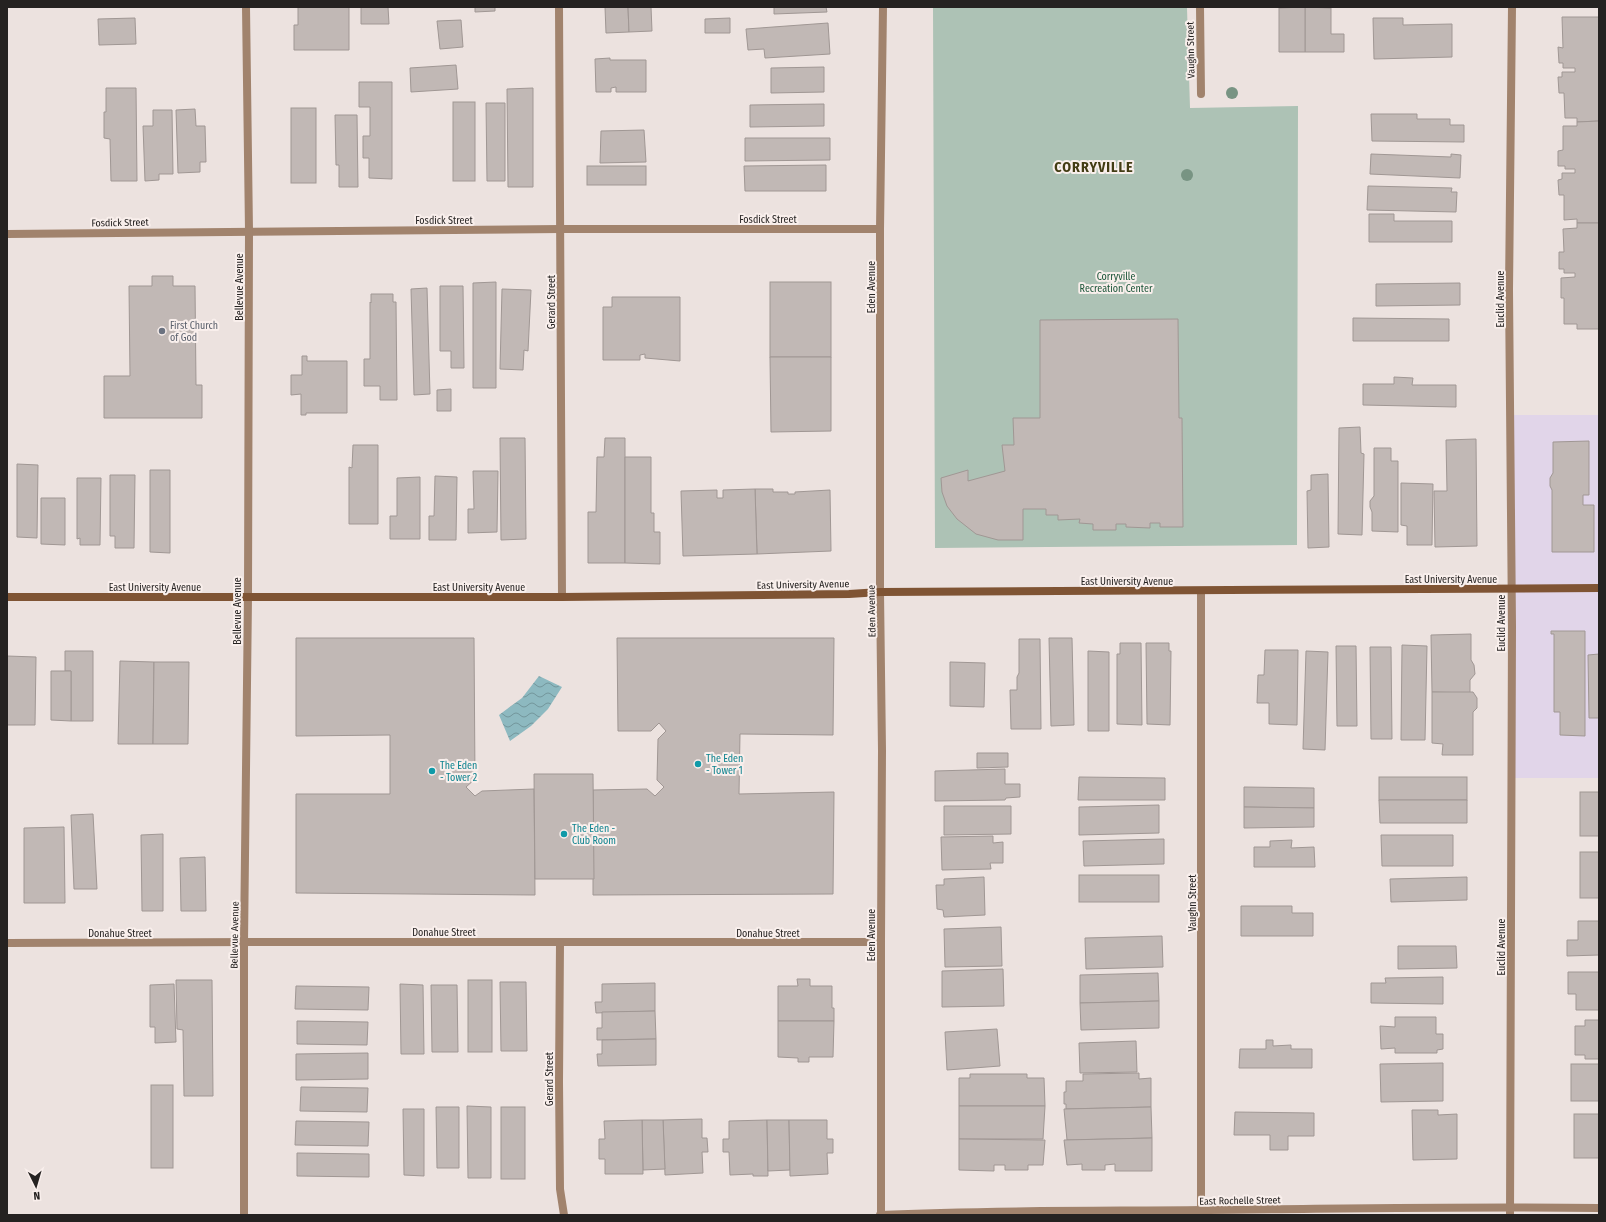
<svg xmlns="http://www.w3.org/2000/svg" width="1606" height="1222" font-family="'Fira Sans Condensed',sans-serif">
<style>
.commercial{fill:#e1d5e9}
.green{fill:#adc2b5}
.water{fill:url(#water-waves)}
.building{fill:#c1b8b5;stroke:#a09794}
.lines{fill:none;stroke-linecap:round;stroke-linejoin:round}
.lane{stroke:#a1836d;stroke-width:8}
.street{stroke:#a1836d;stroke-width:8}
.secondary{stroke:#7f5434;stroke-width:8}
.tree{fill:#789483}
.worship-dot{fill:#6b7280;stroke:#f9efec;stroke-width:1.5}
.culture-dot{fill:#0f9aa8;stroke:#f9efec;stroke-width:1.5}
.labels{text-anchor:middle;stroke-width:4;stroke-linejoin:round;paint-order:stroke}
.street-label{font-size:10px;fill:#252221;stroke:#f9efec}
.park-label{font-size:10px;fill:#195437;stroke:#f9efec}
.worship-label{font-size:10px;fill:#5b616d;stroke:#f9efec;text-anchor:start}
.culture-label{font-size:10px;fill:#0d838f;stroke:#f9efec;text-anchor:start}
.district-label{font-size:14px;font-weight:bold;letter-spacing:1px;fill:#423c13;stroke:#f9efec}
</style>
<defs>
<pattern id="water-waves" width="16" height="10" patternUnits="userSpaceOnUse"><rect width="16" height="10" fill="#8db9c0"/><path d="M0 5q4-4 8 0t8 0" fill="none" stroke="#73969c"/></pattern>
</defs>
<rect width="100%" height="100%" fill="#ece2df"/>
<path class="commercial" d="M1510 415H1599V778H1511Z"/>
<path class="green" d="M933 7 1187 8 1190 108 1298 106 1297 545 935 548Z"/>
<path class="water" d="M539 676 562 687 548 709 531 726 510 741 499 715 522 698Z"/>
<g class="building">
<path d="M298 7H349V50H294V25H298Z"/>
<path d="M361 7H388L389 24H361Z"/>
<path d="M475 7H495V11L475 12Z"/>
<path d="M605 7H628L629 32 606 33Z"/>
<path d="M628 7H651L652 31 629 32Z"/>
<path d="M774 7H826L827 12 774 14Z"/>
<path d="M1305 7 1331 8V34H1344V52H1305Z"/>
<path d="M1305 7V52H1279V8Z"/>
<path d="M1562 17H1599V121L1577 122V118H1565L1564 93H1559L1558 77H1562V72H1575V68H1563V63H1559L1558 47 1563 48Z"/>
<path d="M135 18 136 44 99 45 98 19Z"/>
<path d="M730 18V33H705V19Z"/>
<path d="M1373 18H1403V25L1452 24V57L1374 59Z"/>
<path d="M461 20 463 47 440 49 437 21Z"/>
<path d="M828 23 830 54 765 58 764 49 748 50 746 29Z"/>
<path d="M610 58V60H646V92H616V87L611 88V92H596L595 59Z"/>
<path d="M456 65 458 89 411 92 410 68Z"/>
<path d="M824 67V92L771 93V68Z"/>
<path d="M359 82H392V179L369 178V158H363V136H370V107H359Z"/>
<path d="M106 88H136L137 181H111L110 139 104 138V112H106Z"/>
<path d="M533 88V187H508L507 89Z"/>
<rect x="453" y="102" width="22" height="79"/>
<path d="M486 103H505V181H487Z"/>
<path d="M824 104V126L750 127V105Z"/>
<rect x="291" y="108" width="25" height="75"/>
<path d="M195 109 196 126H205L206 162H200V172L178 173 176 110Z"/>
<path d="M153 110H172L173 174H159V180L145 181 143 126H153Z"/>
<path d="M1371 114H1417V119H1450V125H1464V142L1372 141Z"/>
<path d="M335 115H357L358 187H339V165H336Z"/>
<path d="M1599 121V223H1577V219L1564 220V195H1559L1558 180 1562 179V173H1575V169H1565V166H1558V151L1563 150V126H1577V122Z"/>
<path d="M644 130 646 162 600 163 601 131Z"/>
<path d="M745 138H830V160L745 161Z"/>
<path d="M1371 154 1451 157V154L1461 155 1460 178 1370 174Z"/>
<path d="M826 165V191H745L744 166Z"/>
<rect x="587" y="166" width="59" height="19"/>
<path d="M1368 186 1452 188 1451 192H1457L1456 212 1367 210Z"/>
<path d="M1369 214H1394V221H1452V242H1369Z"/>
<path d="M1577 223H1599V329H1577V324H1564V298H1561V278L1575 277V273H1564V269H1559V252H1564L1563 229 1577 228Z"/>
<path d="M152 276H173V286H195L196 385H202V418H104V376H130L129 286H152Z"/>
<path d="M496 282V388H473V283Z"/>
<rect x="770" y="282" width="61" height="75"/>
<path d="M1460 283V305L1376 306V284Z"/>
<path d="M440 286H463L464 368H451V351H440Z"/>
<path d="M427 288 430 394 414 395 411 289Z"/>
<path d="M502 289 531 290 528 351 524 350 523 370 500 369Z"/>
<path d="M371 294H393V302H396L397 400H380V386H364V359H370V302L371 303Z"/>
<path d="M612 297H680V361L645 358V354L640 355V360H603V307H612Z"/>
<path d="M1353 318 1449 319V341H1353Z"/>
<path d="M1178 319 1179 418H1182L1183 527H1160V523H1150V528L1126 527V524H1116V530H1093V524L1079 523 1080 519 1058 520V515H1046V509H1023V540H998L976 534 957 519 947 506 942 492 941 478 968 470V481L1005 471 1002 445H1014L1013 418H1040V320Z"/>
<path d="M302 356H307V361H347V413H306V415H301V394L291 395V375H302Z"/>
<path d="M770 357H831V431L771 432Z"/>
<path d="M1394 377 1413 378 1412 385H1456V407L1363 405V384H1394Z"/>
<path d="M451 389V411H437V390Z"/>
<path d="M1360 427 1361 453 1364 454 1362 535 1338 534 1339 428Z"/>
<path d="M500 438H525L526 539 501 540Z"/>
<path d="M605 438H625V563H588V512H596L597 457H604Z"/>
<path d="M1476 439 1477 546 1435 547 1434 491H1447L1446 440Z"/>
<path d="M1589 441V495H1583V505H1594V552H1552V490L1550 486V478L1553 473V442Z"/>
<path d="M353 445H378V524H349V467L352 468Z"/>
<path d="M1374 448H1391V461H1398V532L1372 531V512L1370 507V501L1374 496Z"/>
<path d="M625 457H651V513H654V532H660V564L625 563Z"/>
<path d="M17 464 38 465 37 538 17 537Z"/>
<path d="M150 470H170V553L150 552Z"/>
<path d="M473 471H498L497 532 468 533V509H474Z"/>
<path d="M1328 474 1329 547 1308 548 1307 491 1311 490V475Z"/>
<path d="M110 475H135L134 548H115V536H110Z"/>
<path d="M435 476 457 477 456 540H429V516H434Z"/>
<path d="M420 477V539H390V516H397V478Z"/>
<path d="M77 478H101L100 545H80V538L77 539Z"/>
<path d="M1401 483 1433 484 1432 545H1407V526L1401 525Z"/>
<path d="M755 489H773V492H788V494H795V492L830 490 831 551 757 554Z"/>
<path d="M755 489 757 554 683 556 681 491 717 490V498H723V490Z"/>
<path d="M41 498H65V545L41 544Z"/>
<path d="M1551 631H1585V736L1560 735V712H1554V634H1551Z"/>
<path d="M1471 634V660L1474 665 1475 674 1470 680V693L1432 692 1431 635Z"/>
<path d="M296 638H474L475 779 466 787 475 796 482 791 534 789 535 895 296 893V794H390V735L296 736Z"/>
<path d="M617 638H834L833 735 740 734 739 794 834 792 833 894 593 895V790L647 789 655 796 664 787 657 780 658 739 666 731 659 723 651 731H618Z"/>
<path d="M1049 638H1072L1074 725 1051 726Z"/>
<path d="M1019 639H1040L1041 729H1011L1010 690H1017V677L1019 673Z"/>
<path d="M1120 643H1141L1142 725 1117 724V654H1120Z"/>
<path d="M1146 643H1169V651H1171L1170 725 1147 724Z"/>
<path d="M1402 645 1427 646 1425 740H1401Z"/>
<path d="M1336 646H1356L1357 726H1337Z"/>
<path d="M1370 647H1391L1392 739H1371Z"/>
<path d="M1265 650H1298L1297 725 1269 724V703H1257L1258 675H1264Z"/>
<path d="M65 651H93V721H71V671H65Z"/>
<path d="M1088 651 1109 652V731H1088Z"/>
<path d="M1306 651 1328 652 1325 750 1303 749Z"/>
<path d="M1599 654V718H1589L1588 655Z"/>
<path d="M7 656 36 657 35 725H7Z"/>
<path d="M120 661 154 662 153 744H118Z"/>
<path d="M154 662H189L188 744H153Z"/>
<path d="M950 662 985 663 984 707 950 706Z"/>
<path d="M51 671H71V721L51 720Z"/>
<path d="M1432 692H1473L1477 698V708L1473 712V755H1442L1443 744 1432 743Z"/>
<path d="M977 753H1008V767L977 768Z"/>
<path d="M1005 769V784H1020V797L1006 798 1005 800 935 801V771Z"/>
<path d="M534 774H593L594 879H535Z"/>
<path d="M1079 777 1165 778V800H1078Z"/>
<rect x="1379" y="777" width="88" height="23"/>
<path d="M1244 787 1314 788V808L1244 807Z"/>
<rect x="1580" y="792" width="19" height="44"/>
<path d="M1379 800H1467V823H1380Z"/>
<path d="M1159 805V833L1079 835V807Z"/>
<path d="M944 806H1011V834L944 835Z"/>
<path d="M1244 807 1314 808V827L1244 828Z"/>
<path d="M93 814 97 889H74L71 815Z"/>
<path d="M64 827 65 903H24V828Z"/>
<path d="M163 834V911H142L141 835Z"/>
<path d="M1381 835H1453V866H1382Z"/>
<path d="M993 836V843L1003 842V863H990L991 869 942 870 941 837Z"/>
<path d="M1164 839V864L1084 866 1083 841Z"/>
<path d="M1292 840 1291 848 1314 847 1315 867H1254V847H1270V841Z"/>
<rect x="1580" y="852" width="19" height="46"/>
<path d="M205 857 206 911H181L180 858Z"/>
<rect x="1079" y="875" width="80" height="27"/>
<path d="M984 877 985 915 944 917 943 910 937 909 936 885H944V879Z"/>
<path d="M1467 877V900L1391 902 1390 879Z"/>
<path d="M1241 906H1292V913H1313V936H1241Z"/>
<path d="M1578 921H1599V955L1567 956V940H1578Z"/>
<path d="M1001 927 1002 966 945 967 944 929Z"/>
<path d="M1162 936 1163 967 1086 969 1085 938Z"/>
<path d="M1398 946H1456L1457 968 1398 969Z"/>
<path d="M1003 969 1004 1006 942 1007V971Z"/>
<path d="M1568 972H1599V1010H1576V994H1568Z"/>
<path d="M1158 973 1159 1001 1080 1003V975Z"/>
<path d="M1443 977V1004L1371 1003V983H1386L1385 978Z"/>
<path d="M797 979H810V986H832V1008H834V1021H778V986H798Z"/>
<path d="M176 980H212L213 1096H184L183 1030 177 1029Z"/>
<rect x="468" y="980" width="24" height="72"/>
<path d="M500 982H526L527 1051H501Z"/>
<path d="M655 983V1011L596 1013 595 1002H602V984Z"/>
<path d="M174 984 176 1042 155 1043V1027H150V985Z"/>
<path d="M400 984 423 985 424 1054H401Z"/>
<path d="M431 985H457L458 1052H432Z"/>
<path d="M296 986 369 987 368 1010 295 1009Z"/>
<path d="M1159 1001V1028L1081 1030 1080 1003Z"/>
<path d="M655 1011 656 1039 597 1040V1028H602V1012Z"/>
<path d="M1395 1017H1436V1034H1443V1049L1437 1050V1053H1395V1048L1381 1049 1380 1026 1395 1027Z"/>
<path d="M1585 1020H1599V1059H1585V1055H1575V1026H1585Z"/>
<path d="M297 1021 368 1022 367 1045 297 1044Z"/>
<path d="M778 1021H834L833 1057H809V1062H798V1058L778 1057Z"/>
<path d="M997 1029 1000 1066 947 1070 945 1032Z"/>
<path d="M656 1039V1065L598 1066 597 1054H602V1040Z"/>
<path d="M1266 1040H1273V1046L1291 1045V1049H1312V1068H1239L1240 1049H1266Z"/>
<path d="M1136 1041 1137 1072 1080 1073 1079 1043Z"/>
<path d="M368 1053V1079L296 1080V1054Z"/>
<path d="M1443 1063V1101L1381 1102 1380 1064Z"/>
<rect x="1571" y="1064" width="28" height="37"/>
<path d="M1139 1073V1079L1151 1078V1107L1066 1109V1104H1064V1092H1066V1081H1083V1074Z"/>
<path d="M970 1074H1027V1078H1044L1045 1106H959V1078H970Z"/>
<rect x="151" y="1085" width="22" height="83"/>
<path d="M301 1087 368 1088 367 1112 300 1111Z"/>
<path d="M467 1106 491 1107V1178H468Z"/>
<path d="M959 1106H1045L1043 1139H959Z"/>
<path d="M436 1107H459V1168H437Z"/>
<rect x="501" y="1107" width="24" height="72"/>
<path d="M1151 1107 1152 1138 1067 1140 1064 1109Z"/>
<path d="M403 1109H424V1176L404 1175Z"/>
<path d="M1412 1110H1438V1115L1457 1114V1159L1413 1160Z"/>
<path d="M1235 1112 1314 1113V1136H1288V1150H1270V1135H1234Z"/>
<rect x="1574" y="1114" width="25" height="44"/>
<path d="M702 1119V1138H707L708 1152H702L703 1173 665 1175 663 1120Z"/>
<path d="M642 1120H663L665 1169 643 1170Z"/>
<path d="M642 1120 643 1174H605V1159H599V1139H605L604 1121Z"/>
<path d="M767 1120 768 1176H753V1174L730 1175 729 1152H723V1139H729V1121Z"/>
<path d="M767 1120H789L790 1170 768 1171Z"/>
<path d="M789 1120H827V1139H833V1153H827L828 1174 790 1176Z"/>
<path d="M296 1121 369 1122 368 1146 295 1145Z"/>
<path d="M1152 1138V1171H1115V1164L1105 1165V1170H1082V1164L1067 1165 1064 1140Z"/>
<path d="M959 1139 1045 1140 1043 1165H1028V1170H1005V1165H994V1171L959 1170Z"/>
<path d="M297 1153 369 1154V1177L297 1176Z"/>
</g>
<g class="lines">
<path class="lane" d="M1200 7 1201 94"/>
<g class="street">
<path d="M559 7 562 597"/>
<path d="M7 234 561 229H880"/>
<path d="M1201 591V1214"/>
<path d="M7 943 280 942H881"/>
<path d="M560 943 559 1082 560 1189 564 1215"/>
<path d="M244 1215V942L248 597 249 231 246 7"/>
<path d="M880 1215C988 1210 1095 1211 1202 1210 1334 1209 1467 1206 1599 1208"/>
<path d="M881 1215V942L882 751 880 592V229L883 7"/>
<path d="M1510 1215 1512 626 1509 290 1512 7"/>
</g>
<path class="secondary" d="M7 597H562L849 594 880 592 1599 588"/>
</g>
<g class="tree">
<circle cx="1232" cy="93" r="6"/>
<circle cx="1187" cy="175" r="6"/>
</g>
<circle class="worship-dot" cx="162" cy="331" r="4"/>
<g class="culture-dot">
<circle cx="698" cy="764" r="4"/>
<circle cx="432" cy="771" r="4"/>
<circle cx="564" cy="834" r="4"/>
</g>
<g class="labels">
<g class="street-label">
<text transform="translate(1190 50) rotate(-91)" y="4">Vaughn Street</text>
<text x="768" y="223">Fosdick Street</text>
<text x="444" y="224">Fosdick Street</text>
<text transform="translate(120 222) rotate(-1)" y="4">Fosdick Street</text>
<text transform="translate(239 287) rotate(-90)" y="4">Bellevue Avenue</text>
<text transform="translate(871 287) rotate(-90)" y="4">Eden Avenue</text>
<text transform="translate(1500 299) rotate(-90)" y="4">Euclid Avenue</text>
<text transform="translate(551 302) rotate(-90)" y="4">Gerard Street</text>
<text x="1451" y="583">East University Avenue</text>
<text x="1127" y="585">East University Avenue</text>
<text transform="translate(803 584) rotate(-1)" y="4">East University Avenue</text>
<text x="155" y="591">East University Avenue</text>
<text x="479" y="591">East University Avenue</text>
<text transform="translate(237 611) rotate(-90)" y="4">Bellevue Avenue</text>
<text transform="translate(871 611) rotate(-91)" y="4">Eden Avenue</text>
<text transform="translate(1501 623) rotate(-90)" y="4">Euclid Avenue</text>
<text transform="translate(1192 903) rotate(-90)" y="4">Vaughn Street</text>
<text x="444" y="936">Donahue Street</text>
<text x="120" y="937">Donahue Street</text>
<text x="768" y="937">Donahue Street</text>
<text transform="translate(234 935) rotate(-89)" y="4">Bellevue Avenue</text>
<text transform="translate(871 935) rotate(-90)" y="4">Eden Avenue</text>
<text transform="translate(1501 947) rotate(-90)" y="4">Euclid Avenue</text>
<text transform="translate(549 1079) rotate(-90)" y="4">Gerard Street</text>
<text transform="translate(1240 1200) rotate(-1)" y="4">East Rochelle Street</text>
</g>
<g class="park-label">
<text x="1116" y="280">Corryville<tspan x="1116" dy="12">Recreation Center</tspan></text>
</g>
<g class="worship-label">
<text x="170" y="329">First Church<tspan x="170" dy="12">of God</tspan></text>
</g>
<g class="culture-label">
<text x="706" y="762">The Eden<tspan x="706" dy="12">- Tower 1</tspan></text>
<text x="440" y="769">The Eden<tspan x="440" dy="12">- Tower 2</tspan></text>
<text x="572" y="832">The Eden -<tspan x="572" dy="12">Club Room</tspan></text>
</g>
<g class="district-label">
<text x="1094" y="172">CORRYVILLE</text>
</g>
</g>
<rect width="1606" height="1222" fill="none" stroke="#252221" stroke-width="16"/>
<g transform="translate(36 1186) rotate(175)" stroke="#f9efec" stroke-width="3" paint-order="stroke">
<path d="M0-3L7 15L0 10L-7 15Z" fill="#252221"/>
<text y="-6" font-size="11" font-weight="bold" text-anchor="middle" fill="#252221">N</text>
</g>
</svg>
